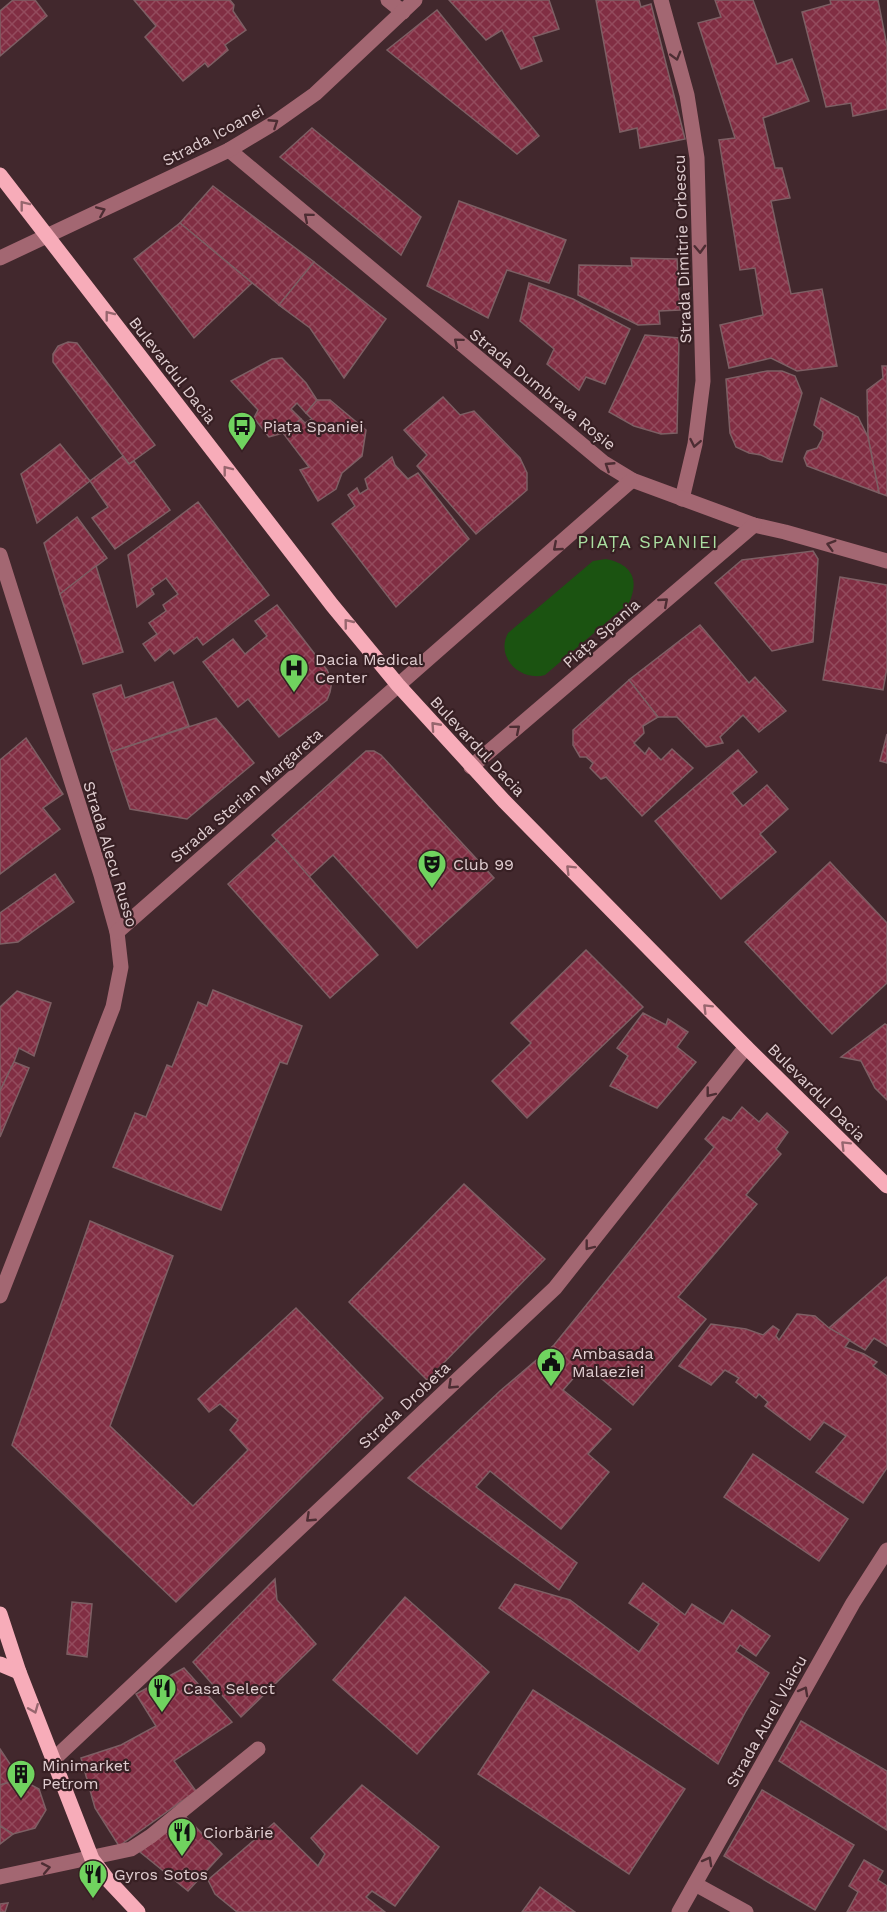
<svg xmlns="http://www.w3.org/2000/svg" width="887" height="1912" font-family="'Work Sans',sans-serif">
<style>
.green{fill:#1b5311}
.building{fill:url(#building-cross-hatch);stroke:#7d5f64;stroke-width:1.5}
.lines{fill:none;stroke-linecap:round;stroke-linejoin:round}
.minor{stroke:#a36772;stroke-width:15}
.major{stroke:#f7acb9;stroke-width:15}
.oneway{stroke:#4d2d33}
.oneway2{stroke:#97666e}
.labels{text-anchor:middle;stroke-width:4.5;stroke-linejoin:round;paint-order:stroke}
.street-label{font-size:16px;fill:#e0ced1;stroke:#371f23}
.poi-label{font-size:16px;fill:#e0ced1;stroke:#371f23;text-anchor:start}
.neighbourhood-label{font-size:18px;letter-spacing:1.5px;fill:#aadfa1;stroke:#371f23}
</style>
<defs>
<pattern id="building-cross-hatch" width="8" height="8" patternUnits="userSpaceOnUse" patternTransform="scale(1.5)"><rect width="8" height="8" fill="#812e43"/><path d="M0 0l8 8M0 8l8-8" fill="none" stroke="#934b5d"/></pattern>
</defs>
<rect width="100%" height="100%" fill="#42282d"/>
<path class="green" d="M606 559C631 564 640 579 629 603L545 675C520 682 495 657 508 633L593 561Z"/>
<g class="building">
<path d="M13 0H35L47 16 0 56V11Z"/>
<path d="M134 0H230L234 5 233 11 246 30 225 45 228 50 208 67 205 63 183 81 145 37 156 26Z"/>
<path d="M449 0H549L559 29 533 37 542 61 521 69 502 30 486 40Z"/>
<path d="M596 0H639L641 7 651 4 685 139 640 148 637 128 620 132Z"/>
<path d="M715 0H753L777 64 792 59 809 101 763 118 775 168H782L790 198 771 201 791 294 822 289 837 366 797 371 771 358 729 368 720 325 763 315 755 268 740 270 719 140 735 138 698 23 721 17Z"/>
<path d="M830 0H878L887 46V109L853 116 851 103 826 107 802 12 831 4Z"/>
<path d="M437 10 539 136 517 154 387 50Z"/>
<path d="M312 128 421 217 401 255 280 157Z"/>
<path d="M213 186 314 262 279 305 180 223Z"/>
<path d="M459 201 566 240 549 283 507 270 488 318 427 286Z"/>
<path d="M180 223 252 283 194 338 134 259Z"/>
<path d="M631 258 677 259 680 310 659 311 660 324 638 325 578 295 579 265 632 266Z"/>
<path d="M314 262 386 319 344 378 310 328 279 305Z"/>
<path d="M529 283 573 299 630 329 605 384 586 377 579 390 547 364 554 349 520 321Z"/>
<path d="M645 335 679 338 677 433 661 434 634 426 609 412Z"/>
<path d="M68 342 77 343 155 445 129 464 53 362V354L58 346Z"/>
<path d="M282 358 306 383 317 400 306 413 297 403 291 409 301 419 283 433 269 437 254 418 258 410 231 381 272 359Z"/>
<path d="M882 366H887V496L879 493 868 437 867 390 883 378Z"/>
<path d="M767 371H782L795 376 802 393 782 462 771 460 761 455 749 453 736 447 730 433 726 379Z"/>
<path d="M443 397 460 415 474 411 520 458 527 473V490L476 534 417 466 427 455 404 430Z"/>
<path d="M821 398 858 417 868 437 879 493 807 466 804 458 807 451 817 448 822 439 823 432 814 425Z"/>
<path d="M317 400H330L366 430 362 456 342 473 336 489 318 501 300 470 309 467 283 433 301 419 305 423 312 419 306 413Z"/>
<path d="M60 444 90 481 37 523 21 474Z"/>
<path d="M123 456 129 464 134 461 170 510 115 549 92 518 108 507 90 481Z"/>
<path d="M392 457 395 465 408 479 418 473 469 539 396 607 332 524 355 506 348 495 357 488 360 494 368 489 365 479Z"/>
<path d="M198 502 269 595 203 645 197 637 174 654 170 649 155 661 143 644 157 634 149 623 166 611 163 605 178 594 166 578 151 589 154 594 137 607 128 555Z"/>
<path d="M77 517 107 558 60 594 44 543Z"/>
<path d="M813 551 818 559 813 642 772 651 715 583 742 560Z"/>
<path d="M96 566 123 652 83 664 60 594Z"/>
<path d="M840 577 887 585V668L883 690 823 680Z"/>
<path d="M277 605 327 670 332 681 330 692 327 700 279 737 248 699 238 707 203 662 233 639 245 654 267 636 255 621Z"/>
<path d="M700 625 749 683 755 677 786 711 759 732 743 715 720 737 723 743 706 747 677 717H658L629 680Z"/>
<path d="M629 680 658 717 643 726 644 733 634 743 645 754 649 748 661 760 672 749 693 768 642 816 606 777 601 779 590 768 593 763 586 757H580L573 745V730Z"/>
<path d="M173 682 189 726 111 752 93 694 121 685 125 698Z"/>
<path d="M216 718 254 763 187 819 130 809 111 752Z"/>
<path d="M887 734V763L880 761Z"/>
<path d="M26 738 63 794 43 808 60 829 0 874V760Z"/>
<path d="M738 750 757 772 732 793 743 806 767 785 788 809 760 834 776 852 721 899 655 821Z"/>
<path d="M366 751H374L381 755 494 878 417 948 333 855 309 877 272 835Z"/>
<path d="M277 840 378 955 330 998 228 884Z"/>
<path d="M830 862 887 923V983L832 1034 745 942Z"/>
<path d="M55 874 74 902 18 942 0 944V913Z"/>
<path d="M586 950 643 1007 527 1118 492 1081 531 1043 511 1023Z"/>
<path d="M213 990 302 1026 287 1064 280 1062 221 1210 113 1167 135 1113 146 1117 167 1065 172 1067 198 1002 207 1006Z"/>
<path d="M17 991 51 1003 34 1056 19 1048 14 1062 0 1091V1007Z"/>
<path d="M643 1013 666 1025 668 1019 688 1032 677 1047 696 1062 657 1108 610 1086 628 1056 617 1048Z"/>
<path d="M885 1024 887 1025V1100L875 1088 861 1061 841 1057Z"/>
<path d="M14 1062 29 1068 0 1137V1091Z"/>
<path d="M742 1107 759 1122 767 1113 788 1132 776 1149 781 1154 746 1195 757 1204 678 1297 706 1319 633 1405 585 1365 563 1390 611 1429 588 1454 609 1472 561 1529 490 1471 476 1487 577 1563 559 1590 408 1478 500 1391 554 1345 714 1147 705 1139 723 1117 731 1121Z"/>
<path d="M464 1184 545 1259 427 1380 349 1302Z"/>
<path d="M90 1221 173 1256 110 1426 193 1506 248 1450 230 1430 238 1420 220 1404 209 1412 198 1399 296 1308 383 1398 176 1602 12 1445Z"/>
<path d="M887 1277V1346L874 1338 865 1350 829 1328Z"/>
<path d="M797 1314 815 1316 829 1328 850 1340 845 1347 864 1354 877 1362 873 1366 887 1376V1468L863 1503 816 1472 846 1436 824 1422 810 1440 765 1406 768 1402 759 1394 756 1398 736 1382 739 1378 725 1370 711 1385 679 1366 711 1324 746 1329 763 1335 773 1326 779 1330 776 1336 779 1340Z"/>
<path d="M753 1454 848 1519 819 1561 724 1497Z"/>
<path d="M275 1579 277 1600 316 1644 241 1717 193 1662Z"/>
<path d="M643 1583 685 1615 692 1604 723 1624 732 1610 770 1636 756 1656 740 1645 736 1651 769 1673 746 1711 718 1764 499 1608 515 1584 570 1600 639 1652 659 1624 629 1603Z"/>
<path d="M405 1597 489 1672 417 1754 333 1680Z"/>
<path d="M72 1602 92 1604 87 1657 67 1654Z"/>
<path d="M184 1668 232 1722 174 1761 196 1791 119 1846 95 1808 81 1758 121 1745 156 1726 136 1694Z"/>
<path d="M533 1690 685 1789 629 1874 478 1774Z"/>
<path d="M801 1721 887 1771V1830L779 1761Z"/>
<path d="M0 1749 20 1779 0 1785Z"/>
<path d="M20 1779 39 1789 46 1810 35 1828 13 1834 0 1826V1785Z"/>
<path d="M362 1785 439 1847 395 1906 372 1891 366 1897 385 1912H237L215 1894 208 1880 274 1823 318 1866 325 1854 311 1838Z"/>
<path d="M762 1790 854 1845 815 1910 724 1856Z"/>
<path d="M185 1816 222 1854 188 1891 140 1852Z"/>
<path d="M0 1826 13 1834 0 1844Z"/>
<path d="M864 1860 883 1871 878 1880 887 1886V1912H847L858 1892 849 1886Z"/>
<path d="M540 1887 575 1912H522Z"/>
<path d="M8 1903 5 1912H0V1904Z"/>
</g>
<g class="lines">
<g class="minor">
<path d="M388 0 403 12"/>
<path d="M661 0 687 95 697 158 703 381 695 444 682 499"/>
<path d="M229 150 604 463 632 480 754 525 785 532 887 561"/>
<path d="M0 258 229 150 274 123 315 94 415 0"/>
<path d="M0 555 101 875 117 932 121 967 113 1007 0 1296"/>
<path d="M471 767 754 525"/>
<path d="M117 932 632 480"/>
<path d="M54 1759 555 1288 746 1047"/>
<path d="M0 1877 131 1849 151 1836 258 1749"/>
<path d="M695 1884 746 1912"/>
<path d="M679 1912 853 1603 887 1550"/>
</g>
<g class="major">
<path d="M0 175 332 605 398 685 504 801 746 1047 887 1186"/>
<path d="M0 1614 19 1672 92 1859 108 1880 138 1912"/>
<path d="M0 1664 19 1672"/>
</g>
</g>
<defs><path id="oneway-chevron" d="M-2-3.5L2.5 0L-2 3.5" fill="none" stroke-width="1.6" stroke-linecap="round" stroke-linejoin="round" transform="scale(1.5)"/></defs>
<g class="oneway">
<use href="#oneway-chevron" transform="translate(676 56) rotate(74)"/>
<use href="#oneway-chevron" transform="translate(274 123) rotate(-33)"/>
<use href="#oneway-chevron" transform="translate(101 211) rotate(-23)"/>
<use href="#oneway-chevron" transform="translate(308 217) rotate(-140)"/>
<use href="#oneway-chevron" transform="translate(700 249) rotate(88)"/>
<use href="#oneway-chevron" transform="translate(458 342) rotate(-140)"/>
<use href="#oneway-chevron" transform="translate(695 443) rotate(101)"/>
<use href="#oneway-chevron" transform="translate(609 466) rotate(-147)"/>
<use href="#oneway-chevron" transform="translate(831 545) rotate(-164)"/>
<use href="#oneway-chevron" transform="translate(557 547) rotate(139)"/>
<use href="#oneway-chevron" transform="translate(664 602) rotate(-41)"/>
<use href="#oneway-chevron" transform="translate(516 729) rotate(-40)"/>
<use href="#oneway-chevron" transform="translate(710 1093) rotate(128)"/>
<use href="#oneway-chevron" transform="translate(589 1246) rotate(128)"/>
<use href="#oneway-chevron" transform="translate(452 1385) rotate(137)"/>
<use href="#oneway-chevron" transform="translate(310 1518) rotate(137)"/>
<use href="#oneway-chevron" transform="translate(804 1691) rotate(-61)"/>
<use href="#oneway-chevron" transform="translate(708 1861) rotate(-61)"/>
<use href="#oneway-chevron" transform="translate(46 1868) rotate(-11)"/>
</g>
<g class="oneway2">
<use href="#oneway-chevron" transform="translate(24 205) rotate(-128)"/>
<use href="#oneway-chevron" transform="translate(109 315) rotate(-128)"/>
<use href="#oneway-chevron" transform="translate(227 470) rotate(-128)"/>
<use href="#oneway-chevron" transform="translate(348 623) rotate(-129)"/>
<use href="#oneway-chevron" transform="translate(435 726) rotate(-132)"/>
<use href="#oneway-chevron" transform="translate(570 869) rotate(-135)"/>
<use href="#oneway-chevron" transform="translate(707 1008) rotate(-135)"/>
<use href="#oneway-chevron" transform="translate(845 1145) rotate(-135)"/>
<use href="#oneway-chevron" transform="translate(34 1709) rotate(68)"/>
</g>
<defs>
<g id="bus-pin" transform="scale(1.5)"><path d="M0 17L-7.5 6A9.5 9.5 0 1 1 7.5 6Z" fill="#70d35f" stroke="#371f23"/><path d="M-5-6H5V4H4V6H2V4H-2V6H-4V4H-5ZM-3.5-4V0h7V-4ZM-3.5 1.2v1.5H-2V1.2ZM2 1.2v1.5H3.5V1.2Z" fill="#111"/></g>
<g id="hospital-pin" transform="scale(1.5)"><path d="M0 17L-7.5 6A9.5 9.5 0 1 1 7.5 6Z" fill="#70d35f" stroke="#371f23"/><path d="M-5-5h3v3.5h4V-5h3V5h-3V1.5h-4V5h-3Z" fill="#111"/></g>
<g id="theatre-pin" transform="scale(1.5)"><path d="M0 17L-7.5 6A9.5 9.5 0 1 1 7.5 6Z" fill="#70d35f" stroke="#371f23"/><path d="M-5-5.5Q0-4 5-5.5V0Q5 5 0 6Q-5 5-5 0ZM-3.3-2.5H-1v1.5H-3.3ZM1-2.5H3.3v1.5H1ZM-2.8 1Q0 5.5 2.8 1Z" fill="#111"/></g>
<g id="civic-pin" transform="scale(1.5)"><path d="M0 17L-7.5 6A9.5 9.5 0 1 1 7.5 6Z" fill="#70d35f" stroke="#371f23"/><path d="M-.6-6.5H3V-4.5H.6V-3L4-1V1h2V6H-6V1h2V-1L-.6-3ZM-1.2 2.5V6h2.4V2.5Z" fill="#111"/></g>
<g id="restaurant-pin" transform="scale(1.5)"><path d="M0 17L-7.5 6A9.5 9.5 0 1 1 7.5 6Z" fill="#70d35f" stroke="#371f23"/><path d="M-5-6h1v4h1v-4h1v4h1v-4h1v5L-1.5 .5V6h-2V.5L-5-1ZM5-6V6H3V1.5H1.5Q1.5-4 5-6Z" fill="#111"/></g>
<g id="building-pin" transform="scale(1.5)"><path d="M0 17L-7.5 6A9.5 9.5 0 1 1 7.5 6Z" fill="#70d35f" stroke="#371f23"/><path d="M-4-6H4V6H1V3H-1V6H-4ZM-2.5-4.3h1.7v1.8h-1.7ZM.8-4.3h1.7v1.8H.8ZM-2.5-1h1.7V.8h-1.7ZM.8-1h1.7V.8H.8Z" fill="#111"/></g>
</defs>
<g fill-rule="evenodd">
<use href="#bus-pin" x="242" y="426"/>
<use href="#hospital-pin" x="294" y="668"/>
<use href="#theatre-pin" x="432" y="864"/>
<use href="#civic-pin" x="551" y="1362"/>
<use href="#restaurant-pin" x="162" y="1688"/>
<use href="#building-pin" x="21" y="1774"/>
<use href="#restaurant-pin" x="182" y="1832"/>
<use href="#restaurant-pin" x="93" y="1874"/>
</g>
<g class="labels">
<g class="street-label">
<text transform="translate(213 135) rotate(-28)" y="6">Strada Icoanei</text>
<text transform="translate(682 249) rotate(-92)" y="6">Strada Dimitrie Orbescu</text>
<text transform="translate(173 370) rotate(52)" y="6">Bulevardul Dacia</text>
<text transform="translate(543 389) rotate(39)" y="6">Strada Dumbrava Roșie</text>
<text transform="translate(601 633) rotate(-41)" y="6">Piața Spania</text>
<text transform="translate(478 746) rotate(47)" y="6">Bulevardul Dacia</text>
<text transform="translate(246 795) rotate(-41)" y="6">Strada Sterian Margareta</text>
<text transform="translate(111 854) rotate(73)" y="6">Strada Alecu Russo</text>
<text transform="translate(817 1092) rotate(45)" y="6">Bulevardul Dacia</text>
<text transform="translate(404 1405) rotate(-43)" y="6">Strada Drobeta</text>
<text transform="translate(766 1721) rotate(-61)" y="6">Strada Aurel Vlaicu</text>
</g>
<g class="poi-label">
<text x="263" y="432">Piața Spaniei</text>
<text x="315" y="665">Dacia Medical<tspan x="315" dy="18">Center</tspan></text>
<text x="453" y="870">Club 99</text>
<text x="572" y="1359">Ambasada<tspan x="572" dy="18">Malaeziei</tspan></text>
<text x="183" y="1694">Casa Select</text>
<text x="42" y="1771">Minimarket<tspan x="42" dy="18">Petrom</tspan></text>
<text x="203" y="1838">Ciorbărie</text>
<text x="114" y="1880">Gyros Sotos</text>
</g>
<g class="neighbourhood-label">
<text x="648" y="548">PIAȚA SPANIEI</text>
</g>
</g>
</svg>
